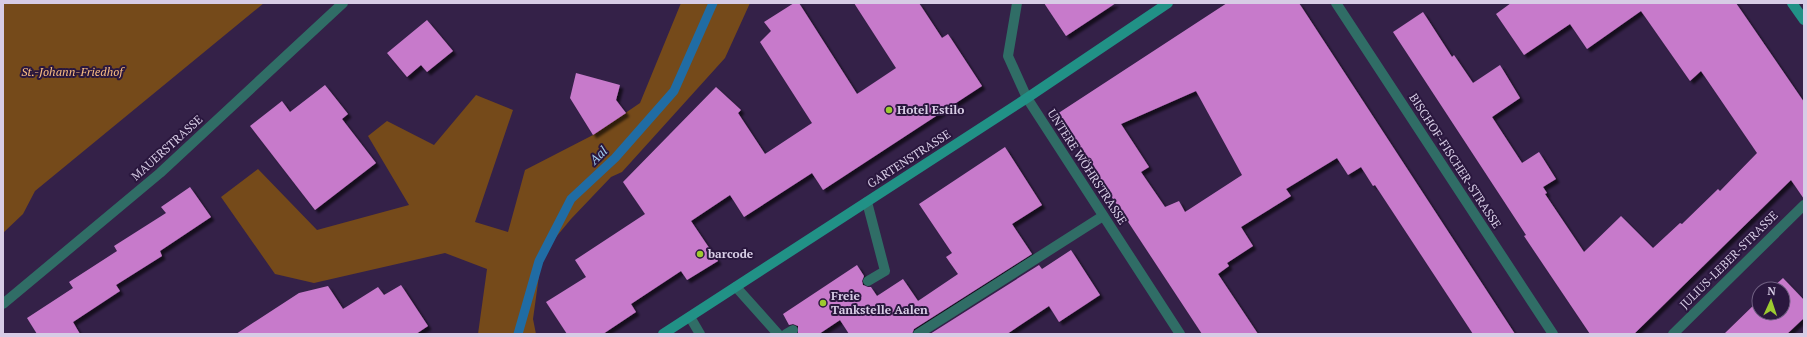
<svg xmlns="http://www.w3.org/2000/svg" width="1807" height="337" font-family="'PT Serif',serif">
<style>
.green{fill:#754a1a}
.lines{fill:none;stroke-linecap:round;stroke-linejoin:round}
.stream{stroke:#206ca4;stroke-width:9}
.building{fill:#c77acb;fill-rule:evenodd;filter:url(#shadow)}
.lane{stroke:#306d66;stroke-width:10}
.street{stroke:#306d66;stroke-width:10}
.secondary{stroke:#219186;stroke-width:10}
.poi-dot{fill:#9dca30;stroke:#2a173e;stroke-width:1.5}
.labels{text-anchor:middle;stroke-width:4;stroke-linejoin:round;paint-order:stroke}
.park-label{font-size:12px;font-style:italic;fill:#fbbe82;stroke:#2a173e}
.poi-label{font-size:12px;font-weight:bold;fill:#d7cce5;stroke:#2a173e;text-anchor:start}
.street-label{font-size:12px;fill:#d7cce5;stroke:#2a173e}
.water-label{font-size:13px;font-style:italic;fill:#9dc8ec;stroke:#2a173e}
</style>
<defs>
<filter id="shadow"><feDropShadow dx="3.5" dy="3.5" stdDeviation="1" flood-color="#0009"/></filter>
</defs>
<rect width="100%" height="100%" fill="#342148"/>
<g class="green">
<path d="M3 3H264L35 191 23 214 3 233Z"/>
<path d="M681 3H750L725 58 622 172 611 177 571 219 542 254 533 319 536 334H478L487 269 445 253 314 283 275 274 221 197 258 169 317 230 409 205 368 136 387 121 434 145 476 95 513 110 475 222 508 232 525 170 593 135 640 103Z"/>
</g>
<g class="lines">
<path class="stream" d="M518 334 539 261 571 199 615 158 674 91 713 3"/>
</g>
<g class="building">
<path d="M794 3H799L857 94 896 68 854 3H919L942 38 948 34 982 86 823 190 812 173 744 217 730 195 691 221 718 261 687 280 681 271 631 304 636 312 603 334H567L546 302 586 277 575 260 645 214 623 182 716 87 741 110 738 113 765 154 812 123 760 42 771 31 764 22Z"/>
<path d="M1044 3H1116L1066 36Z"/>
<path d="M1227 3H1299L1515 334H1473L1375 185 1373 186 1361 167 1348 175 1337 158 1286 189 1291 196 1241 227 1253 246 1227 263 1229 266 1218 274 1258 334H1202L1057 114ZM1196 91 1242 175 1185 212 1179 201 1165 207 1141 172 1149 167 1121 124Z"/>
<path d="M1511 3H1736L1804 102V199L1791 180 1634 334H1590L1524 236 1526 235 1393 32 1423 12 1452 57 1454 55 1473 83 1500 65 1520 98 1492 117 1522 163 1539 152 1556 179 1543 187 1547 193 1545 194 1584 252 1621 216 1653 248 1680 223 1682 224 1718 189 1720 191 1757 153 1701 71 1690 81 1641 11 1587 49 1570 24 1524 55 1496 14Z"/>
<path d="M427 20 453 51 427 72 421 65 407 77 387 53Z"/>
<path d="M576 73 620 85 616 100 626 113 593 135 570 98Z"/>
<path d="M325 85 348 114 342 119 376 163 315 210 250 126 282 101 290 112Z"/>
<path d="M1005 147 1042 205 1012 224 1032 254 914 329 912 334H849L840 320 819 334H798V326L793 324 789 325 783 314 857 265 864 276 862 281 863 285 868 287H871L877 296 903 279 918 301 958 274 946 257 952 253 919 204Z"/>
<path d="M190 187 211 217 160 251 162 256 116 285 120 291 73 322 80 334H37L27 318 73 288 69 282 117 251 114 246 166 213 161 207Z"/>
<path d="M1071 250 1100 295 1059 322 1049 306 1007 334H930L1039 265 1042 269Z"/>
<path d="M1783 278 1804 300V318L1787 334H1724L1759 300V313H1783V289H1771Z"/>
<path d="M401 285 428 326 416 334H236L299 293 328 286 343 309 378 287 384 295Z"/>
</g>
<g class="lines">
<g class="lane">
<path d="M867 202 885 271 868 281"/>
<path d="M736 287 778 334"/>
<path d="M786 334 793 330"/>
<path d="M918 334 1103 216"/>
</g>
<g class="street">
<path d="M1017 3 1008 56 1027 98 1180 334"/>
<path d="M1336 3 1553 334"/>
<path d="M3 304 160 173 343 3"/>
<path d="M690 317 700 334"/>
<path d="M1673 334 1804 205"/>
</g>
<g class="secondary">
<path d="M1792 3 1804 20"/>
<path d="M663 334 1027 98 1168 3"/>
</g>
</g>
<g class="poi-dot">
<circle cx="889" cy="110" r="4"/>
<circle cx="700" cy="254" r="4"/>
<circle cx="823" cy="303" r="4"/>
</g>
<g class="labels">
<g class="park-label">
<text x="72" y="76">St.-Johann-Friedhof</text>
</g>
<g class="poi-label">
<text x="897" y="114">Hotel Estilo</text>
<text x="708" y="258">barcode</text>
<text x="831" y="300">Freie<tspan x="831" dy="14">Tankstelle Aalen</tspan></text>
</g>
<g class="street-label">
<text transform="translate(167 148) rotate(-42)" y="4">MAUERSTRASSE</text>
<text transform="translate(909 159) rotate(-33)" y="4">GARTENSTRASSE</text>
<text transform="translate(1455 161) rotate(57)" y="4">BISCHOF-FISCHER-STRASSE</text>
<text transform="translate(1087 167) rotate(57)" y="4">UNTERE WÖHRSTRASSE</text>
<text transform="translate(1729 260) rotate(-45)" y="4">JULIUS-LEBER-STRASSE</text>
</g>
<g class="water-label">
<text transform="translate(598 155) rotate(-44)" y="5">Aal</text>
</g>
</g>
<rect width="1807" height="337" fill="none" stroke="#d7cce5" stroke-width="8"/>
<g transform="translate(1771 301) rotate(3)"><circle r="19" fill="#2a173e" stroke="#6f5f81"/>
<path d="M0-3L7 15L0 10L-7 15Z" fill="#9dca30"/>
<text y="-6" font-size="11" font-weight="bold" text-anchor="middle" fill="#d7cce5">N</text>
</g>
</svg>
